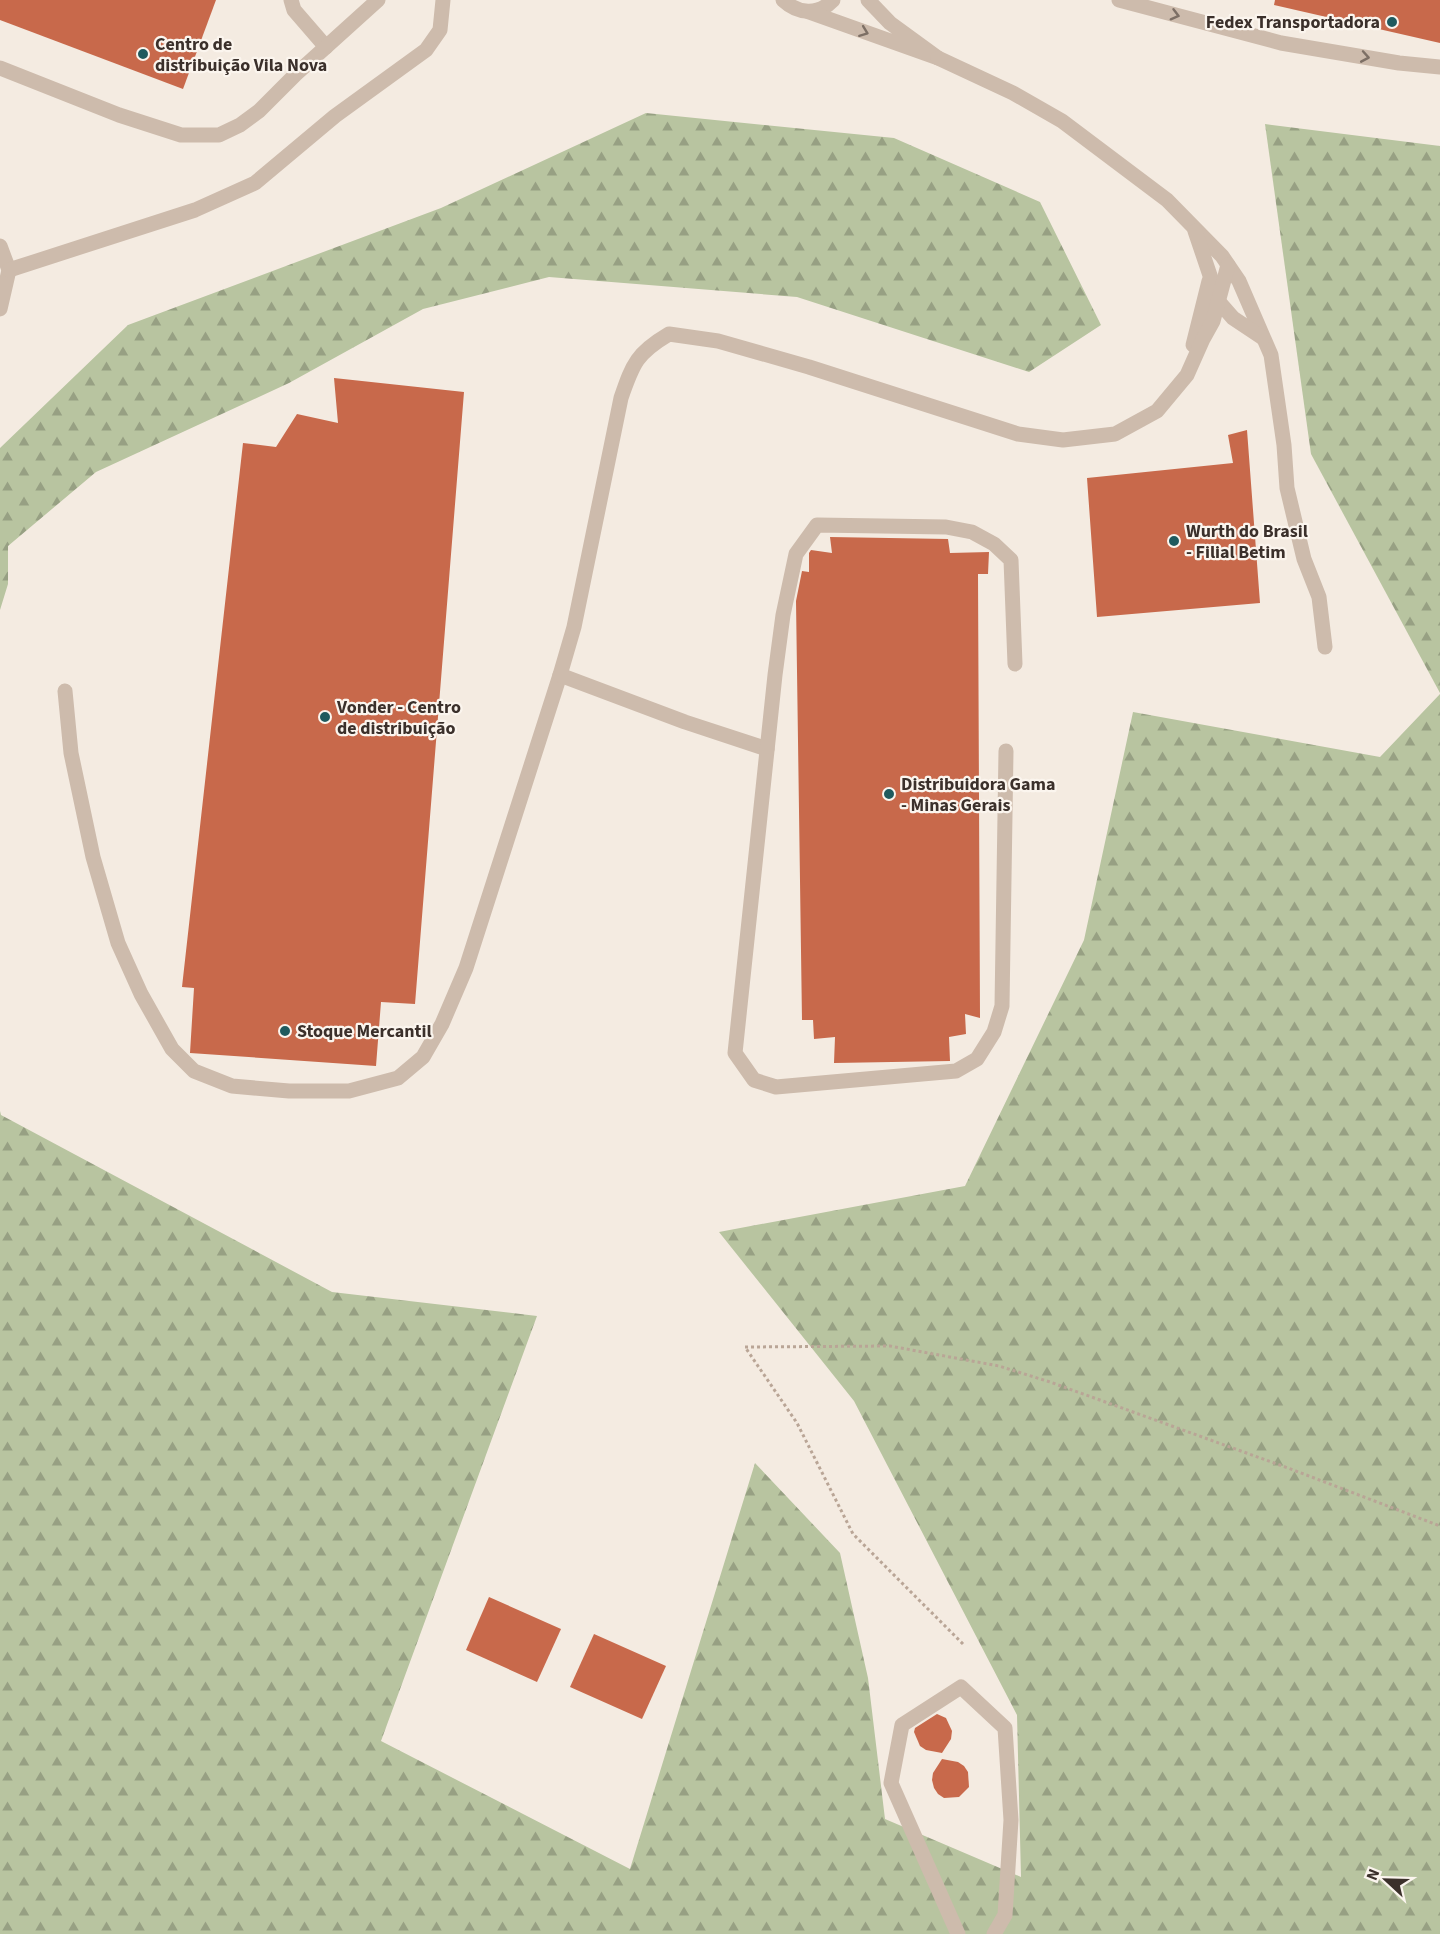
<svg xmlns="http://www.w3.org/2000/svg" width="1440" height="1934" font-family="'Source Sans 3',sans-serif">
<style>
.forest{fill:url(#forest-firs)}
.building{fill:#c8694b}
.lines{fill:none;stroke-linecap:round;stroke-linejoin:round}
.path{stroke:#b9a596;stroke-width:3;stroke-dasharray:3 3;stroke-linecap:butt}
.minor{stroke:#cdbbac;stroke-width:15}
.oneway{stroke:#7d6f65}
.poi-dot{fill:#1f5a5e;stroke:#fbf5ee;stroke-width:2}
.labels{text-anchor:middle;stroke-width:4.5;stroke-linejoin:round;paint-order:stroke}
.poi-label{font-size:18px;font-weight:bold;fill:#3b302b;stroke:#fbf5ee;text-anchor:start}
</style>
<defs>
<pattern id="forest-firs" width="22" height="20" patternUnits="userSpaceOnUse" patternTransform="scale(1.5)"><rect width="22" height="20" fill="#b8c4a0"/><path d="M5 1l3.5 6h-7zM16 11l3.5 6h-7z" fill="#97a083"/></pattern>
</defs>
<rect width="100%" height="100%" fill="#f4ebe1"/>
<g class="forest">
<path d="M646 113 894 138 1040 202 1101 325 1029 372 797 297 549 277 423 309 289 383 96 472 8 546V584L0 610V448L128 325 441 208Z"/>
<path d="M1265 124 1440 146V693L1311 454Z"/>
<path d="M1440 694V1934H0V1111L1 1115 332 1292 537 1316 381 1741 630 1869 755 1463 840 1553 868 1678 885 1819 1021 1877 1017 1715 854 1401 719 1232 965 1186 1084 940 1133 712 1380 757Z"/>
</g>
<g class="building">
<path d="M0 0H216L183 89 0 20Z"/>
<path d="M1275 0H1440V43L1274 5Z"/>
<path d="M334 378 464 392 415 1004 381 1002 376 1066 190 1053 194 988 182 987 243 443 276 447 297 414 338 423Z"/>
<path d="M1247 430 1260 603 1097 617 1087 478 1233 463 1228 435Z"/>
<path d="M830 537 948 539 950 553 989 552 988 574H978L980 1018 965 1014 966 1034 949 1037 950 1061 834 1063 835 1037 814 1039 813 1020H802L796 601 802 571 809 572V553L811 550 832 553Z"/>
<path d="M489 1597 561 1629 537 1682 466 1650Z"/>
<path d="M594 1634 666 1666 642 1719 570 1687Z"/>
<path d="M937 1714 946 1718 952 1731 951 1739 942 1753 926 1750 920 1746 914 1732 915 1728Z"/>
<path d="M942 1759 958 1762 964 1766 968 1772 969 1787 959 1797 944 1798 938 1794 934 1788 932 1780 933 1773Z"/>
</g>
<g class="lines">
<path class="path" d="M963 1644 853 1534 797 1423 745 1347 890 1346 999 1366 1050 1382 1288 1468 1440 1526"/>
<g class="minor">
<path d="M291 0 294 10 326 47"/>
<path d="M783 0C798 14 818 16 833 0"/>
<path d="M1119 0 1281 43 1399 63 1440 67"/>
<path d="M809 12 938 58 890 23 868 0"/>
<path d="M938 58 1013 93 1062 121 1167 200 1222 256 1239 281 1271 355 1284 445 1287 488 1304 559 1319 597 1325 647"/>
<path d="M0 68 119 115 181 135H219L240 125 259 111 296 74 378 0"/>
<path d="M1195 231 1219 302 1233 318 1263 338"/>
<path d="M0 246 9 270 0 309"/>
<path d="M9 270 195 210 255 183 335 116 426 50 440 30 443 0"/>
<path d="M1193 345 1209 281"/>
<path d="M65 691 71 753 93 857 118 943 141 994 172 1049 194 1071 232 1086 289 1091H349L398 1078 423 1057 442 1024 466 968 560 675"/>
<path d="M767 749 685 722 560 675 574 627 621 398C633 363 637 353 669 334L718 341 809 367 1018 434 1063 440 1115 434 1157 411 1187 375 1203 339 1213 321 1228 265"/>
<path d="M1006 751 1002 1006 994 1032 977 1059 956 1071 776 1087 754 1080 735 1053 775 675 783 615 796 554 817 525 946 527 972 532 994 544 1011 560 1015 664"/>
<path d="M958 1934 891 1783 902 1725 961 1687 1005 1728 1011 1820 1005 1915 994 1934"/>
</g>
</g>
<defs><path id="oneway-chevron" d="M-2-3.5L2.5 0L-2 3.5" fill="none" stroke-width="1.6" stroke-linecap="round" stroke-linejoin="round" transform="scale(1.5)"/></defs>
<g class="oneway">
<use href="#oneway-chevron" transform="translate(1175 15) rotate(15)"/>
<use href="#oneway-chevron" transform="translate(864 32) rotate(21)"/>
<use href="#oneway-chevron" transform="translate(1365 57) rotate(10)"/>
</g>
<g class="poi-dot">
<circle cx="1392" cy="22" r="6"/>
<circle cx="143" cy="54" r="6"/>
<circle cx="1174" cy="541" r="6"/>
<circle cx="325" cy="717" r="6"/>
<circle cx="889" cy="794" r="6"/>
<circle cx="285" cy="1031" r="6"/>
</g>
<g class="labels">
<g class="poi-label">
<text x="1380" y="28" text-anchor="end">Fedex Transportadora</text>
<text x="155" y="50">Centro de<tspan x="155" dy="21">distribuição Vila Nova</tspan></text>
<text x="1186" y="537">Wurth do Brasil<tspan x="1186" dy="21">- Filial Betim</tspan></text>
<text x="337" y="713">Vonder - Centro<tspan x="337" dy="21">de distribuição</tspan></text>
<text x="901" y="790">Distribuidora Gama<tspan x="901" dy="21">- Minas Gerais</tspan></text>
<text x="297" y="1037">Stoque Mercantil</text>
</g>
</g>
<g transform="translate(1386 1880) rotate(292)" stroke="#fbf5ee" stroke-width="4.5" paint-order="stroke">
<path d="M0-4.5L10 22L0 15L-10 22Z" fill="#3b302b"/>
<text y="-9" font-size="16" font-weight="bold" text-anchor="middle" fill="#3b302b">N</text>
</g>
</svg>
